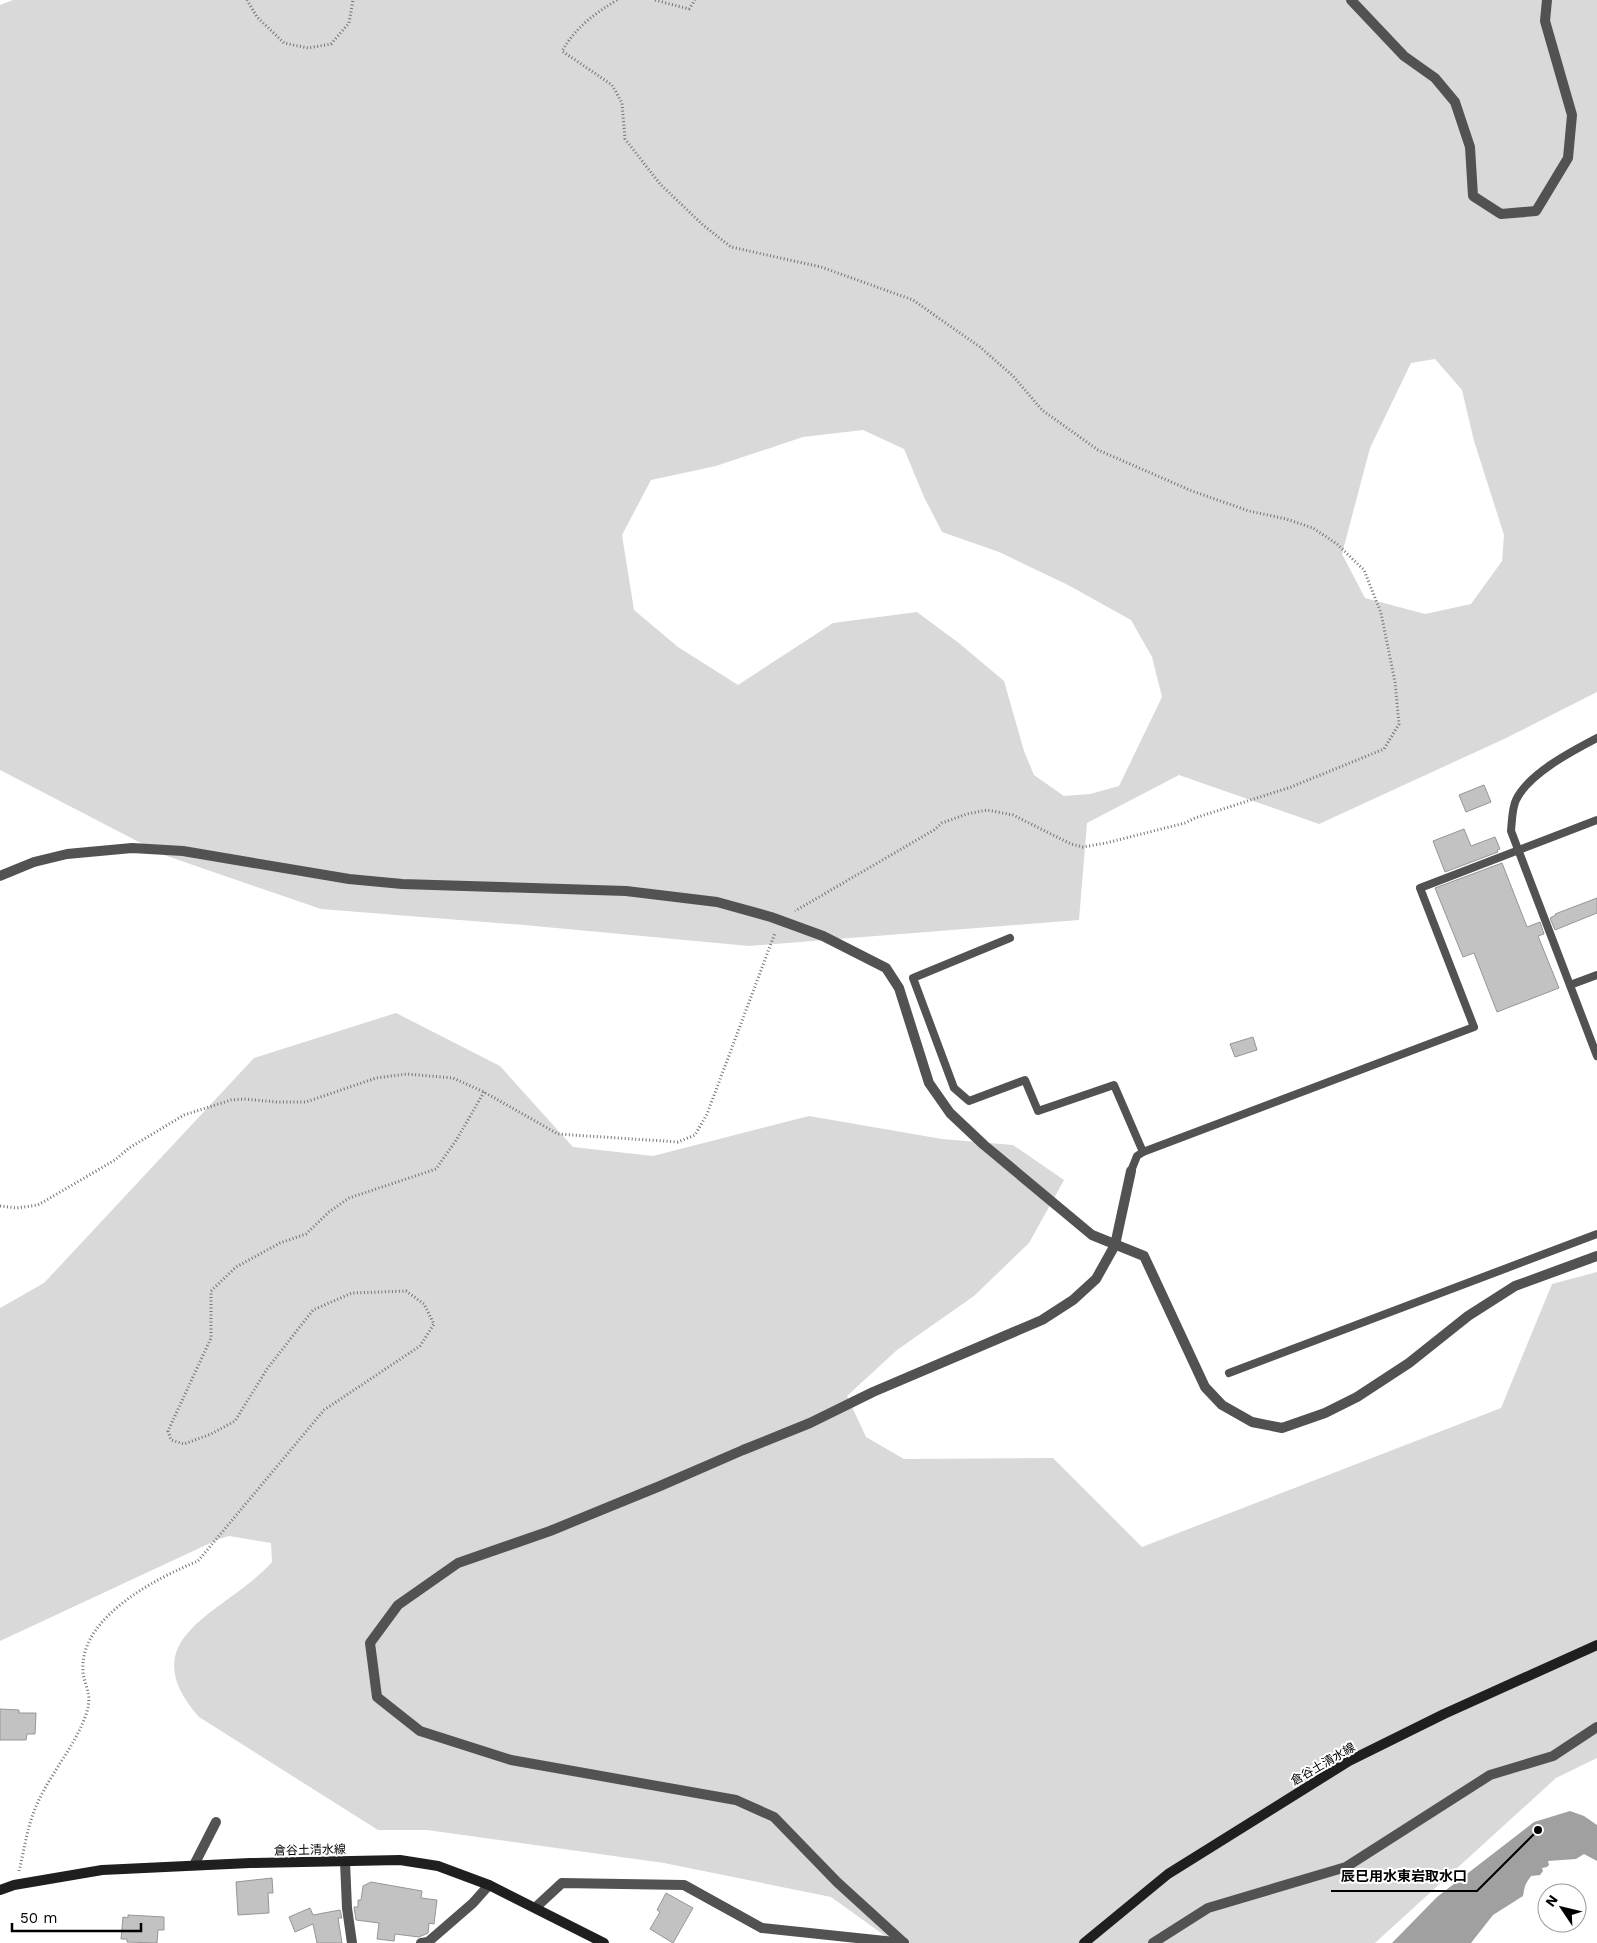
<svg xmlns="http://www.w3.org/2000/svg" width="1597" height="1943" font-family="'Work Sans','Noto Sans JP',sans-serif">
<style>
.green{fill:#d9d9d9;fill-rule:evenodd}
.water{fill:#a0a0a0}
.building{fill:#c2c2c2;stroke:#969696}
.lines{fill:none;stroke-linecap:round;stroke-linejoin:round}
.path{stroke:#747474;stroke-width:3;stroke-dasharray:1 2.5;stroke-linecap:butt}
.service{stroke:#525252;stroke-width:8}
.minor{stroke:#525252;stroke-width:10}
.tertiary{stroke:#525252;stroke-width:10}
.secondary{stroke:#1f1f1f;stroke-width:10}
.labels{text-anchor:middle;stroke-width:4;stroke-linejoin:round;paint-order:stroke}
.street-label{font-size:12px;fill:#000;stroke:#fff}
.leader{fill:none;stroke:#000;stroke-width:2}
.callout-dot{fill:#000;stroke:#fff;stroke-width:2}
.callout-label{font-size:14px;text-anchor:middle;font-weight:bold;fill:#000;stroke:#fff;stroke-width:4;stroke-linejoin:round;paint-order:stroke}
</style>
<rect width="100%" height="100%" fill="#fff"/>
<g class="green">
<path d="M13 0H1597V692L1504 739 1319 824 1179 775 1087 823 1079 920 749 946 524 925 321 909 164 855 0 770V5ZM1435 359 1462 390 1474 441 1504 535 1502 561 1471 604 1425 614 1365 598 1342 554 1370 448 1411 363ZM863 430 904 449 924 497 942 532 999 552 1068 585 1131 620 1152 657 1162 697 1119 786 1090 794 1064 796 1034 775 1024 751 1004 681 960 644 917 612 833 623 738 685 678 647 634 610 622 535 651 480 716 466 803 437Z"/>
<path d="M396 1013 500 1066 573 1147 653 1156 809 1116 942 1139 1013 1145 1064 1180 1029 1243 974 1296 897 1350 847 1396 866 1437 904 1459 1053 1458 1142 1547 1501 1408 1552 1284 1597 1272V1758L1556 1778 1375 1943H895L831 1897 664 1863 427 1830H378L199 1717C128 1636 227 1613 272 1562L271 1543 229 1536 219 1539 0 1641V1308L44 1283 254 1058Z"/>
</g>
<path class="water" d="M1570 1811 1584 1816 1597 1825V1861L1584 1854 1576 1859 1548 1861 1549 1865 1547 1867 1542 1868 1543 1871 1540 1875 1531 1876C1524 1886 1525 1886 1523 1896L1493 1915 1471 1943H1392L1437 1897 1534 1822Z"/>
<g class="building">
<path d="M1484 785 1491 802 1466 812 1459 795Z"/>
<path d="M1464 829 1471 846 1495 837 1500 849 1497 850 1498 852 1445 872 1433 841Z"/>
<path d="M1502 863 1527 927 1540 922 1544 934 1538 936 1559 988 1497 1012 1474 953 1463 957 1435 888Z"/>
<path d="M1597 898V913L1555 930 1550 918 1556 915 1555 914Z"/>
<path d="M1253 1037 1257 1050 1235 1057 1230 1044Z"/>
<path d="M0 1709 19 1710V1713H36L35 1734H27L26 1740H0Z"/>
<path d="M272 1878 273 1893H268L269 1913 238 1915 236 1882Z"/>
<path d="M371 1882 422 1891 421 1898 437 1900 434 1924 429 1923 428 1933 419 1937 395 1934 394 1941 377 1939 379 1923 356 1920 354 1907H358V1900H361L363 1886Z"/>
<path d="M666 1893 693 1908 673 1943 650 1929 660 1912 657 1910Z"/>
<path d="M310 1908 313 1915 340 1910 342 1918H338L342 1943H317L313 1924 295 1932 289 1917Z"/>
<path d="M128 1915 164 1917V1930H158L157 1943 127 1942V1939H121L123 1917 128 1918Z"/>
</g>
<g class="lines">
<g class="path">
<path d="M247 0 257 17 284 43 308 48 331 44 349 23 353 0"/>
<path d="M617 0C594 14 576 27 562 51L612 85 622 103 625 139 660 184 703 225 731 247 821 267 913 300 980 347 1013 376 1042 410 1098 450 1192 491 1249 511 1286 519 1313 528 1337 544 1364 570 1381 613 1395 682 1399 724 1384 749 1291 787 1195 818 1185 823 1106 843 1083 847 1071 844 1013 815 987 810 967 814 942 823 934 830 795 911"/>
<path d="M655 0 689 9 695 0"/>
<path d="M0 1206 17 1208 38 1205 115 1160 129 1148 184 1115 231 1100 244 1099 277 1102H306L376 1078 407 1074 453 1078 484 1092 558 1134 678 1142 695 1135 707 1114 775 933"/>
<path d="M19 1871C24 1851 27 1828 35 1809 46 1781 67 1756 80 1729 85 1718 91 1705 88 1693 87 1686 83 1678 83 1671 79 1617 157 1578 198 1561L324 1410 420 1346 434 1324 424 1304 406 1291 352 1293 313 1310 267 1369 235 1421 211 1434 184 1444 171 1440 168 1431 211 1338V1291L236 1267 280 1243 306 1234 329 1212 349 1198 436 1169 457 1139 484 1092"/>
</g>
<g class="service">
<path d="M1597 738C1572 751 1528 774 1516 800 1512 808 1512 821 1511 831L1597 1056"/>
<path d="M1010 938 913 978 954 1088 969 1101 1025 1080 1038 1111 1114 1085 1143 1152"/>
<path d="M1570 985 1597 975"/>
<path d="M1131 1171 1137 1156 1143 1152 1474 1027 1420 888 1597 820"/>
<path d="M1229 1373 1597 1234"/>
</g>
<g class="minor">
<path d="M1351 0 1404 56 1435 78 1455 102 1470 147 1473 196 1501 214 1536 211 1568 158 1572 115 1545 21 1547 0"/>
<path d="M0 876 34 862 67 854 132 848 183 851 349 879 402 884 626 891 717 902 771 917 823 936 886 968 899 988 929 1083 950 1113 984 1145 1092 1235 1144 1256 1205 1387 1222 1405 1252 1422 1282 1428 1325 1413 1357 1397 1409 1363 1468 1316 1515 1286 1597 1256"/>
<path d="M345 1862 347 1908 352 1943"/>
<path d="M194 1865 216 1822"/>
<path d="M536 1907 562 1883 684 1885 762 1928 904 1943"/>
<path d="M421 1943 428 1942 473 1903 489 1885"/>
<path d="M904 1943 837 1882 774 1817 736 1800 511 1760 420 1731 377 1697 370 1643 398 1605 458 1563 550 1531 660 1486 743 1450 810 1423 873 1392 1042 1320 1073 1300 1096 1279 1115 1245 1131 1171"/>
</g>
<path class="tertiary" d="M1153 1943 1208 1908 1346 1867 1490 1775 1553 1756 1597 1727"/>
<g class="secondary">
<path d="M0 1890 14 1885 102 1870 250 1863 400 1860 438 1866 489 1885 604 1943"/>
<path d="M1084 1943 1168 1874 1349 1761 1444 1714 1597 1645"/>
</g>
</g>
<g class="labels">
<g class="street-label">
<text transform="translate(1323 1764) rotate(-30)" y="4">倉谷土清水線</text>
<text transform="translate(310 1850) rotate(-1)" y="4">倉谷土清水線</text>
</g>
</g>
<path class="leader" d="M1538 1830L1477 1891H1331"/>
<circle class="callout-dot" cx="1538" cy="1830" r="5"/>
<g class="callout-label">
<text x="1404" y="1881">辰巳用水東岩取水口</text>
</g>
<g transform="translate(1562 1908) rotate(305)"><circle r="24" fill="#ffffff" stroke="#999999"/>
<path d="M0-4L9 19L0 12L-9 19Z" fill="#000000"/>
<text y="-8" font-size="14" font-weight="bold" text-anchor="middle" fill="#000000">N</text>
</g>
<path d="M12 1923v8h129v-8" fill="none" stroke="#000000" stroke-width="2.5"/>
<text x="20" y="1923" font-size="15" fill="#000000" stroke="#ffffff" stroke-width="4" paint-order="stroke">50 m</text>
</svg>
